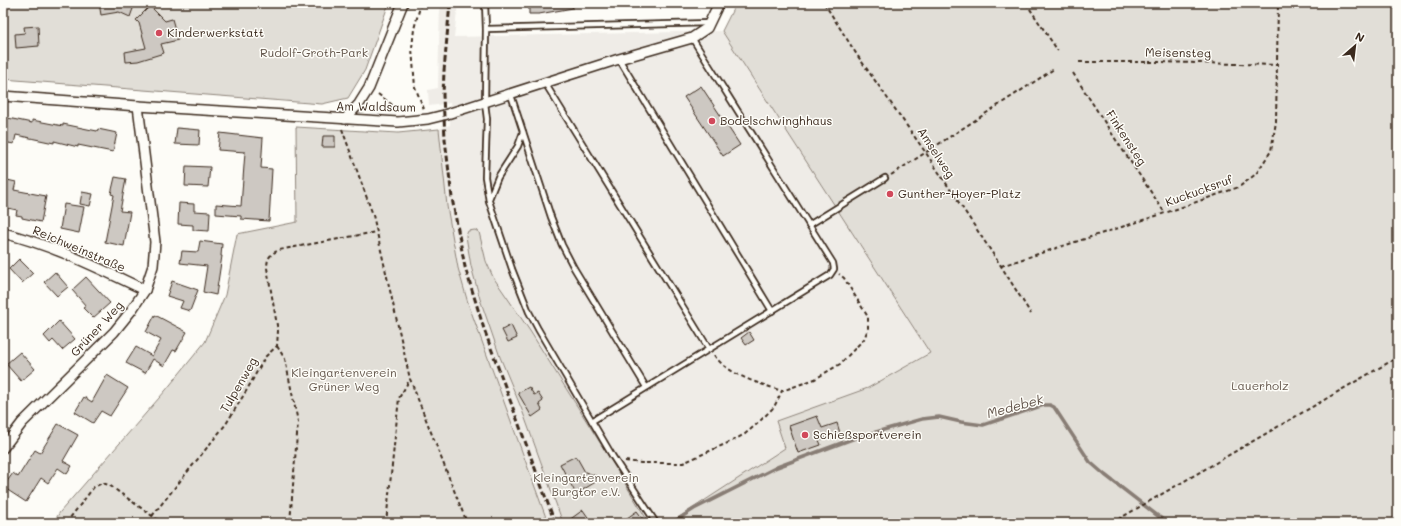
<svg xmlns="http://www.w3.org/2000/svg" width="1401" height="526" font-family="Mali,sans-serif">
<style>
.built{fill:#efece7}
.green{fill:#e1ded7;stroke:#8e847a}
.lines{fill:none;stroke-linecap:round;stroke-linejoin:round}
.stream{stroke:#887d74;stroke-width:3.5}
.building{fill:#cdc8c2;stroke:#3b2a1e}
.lane-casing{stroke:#3b2a1e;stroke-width:8}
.street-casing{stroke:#3b2a1e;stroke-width:12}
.path{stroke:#3b2a1e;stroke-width:2;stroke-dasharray:4 3;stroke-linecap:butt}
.lane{stroke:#fdfcf7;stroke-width:4.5}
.street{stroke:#fdfcf7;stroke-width:9}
.rail{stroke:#3b2a1e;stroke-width:3;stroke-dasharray:6 3;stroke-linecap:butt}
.poi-dot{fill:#d1495b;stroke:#fdfcf7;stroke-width:1.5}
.labels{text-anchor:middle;stroke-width:3;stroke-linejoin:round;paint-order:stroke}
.poi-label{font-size:12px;fill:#3b2a1e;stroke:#fdfcf7;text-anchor:start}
.park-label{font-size:12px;fill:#64574c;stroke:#fdfcf7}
.street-label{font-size:12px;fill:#3b2a1e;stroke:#fdfcf7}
.water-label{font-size:13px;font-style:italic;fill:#615349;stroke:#fdfcf7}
</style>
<rect width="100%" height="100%" fill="#fdfcf7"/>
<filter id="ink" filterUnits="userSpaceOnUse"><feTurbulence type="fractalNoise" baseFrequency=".025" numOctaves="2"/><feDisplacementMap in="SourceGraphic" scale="8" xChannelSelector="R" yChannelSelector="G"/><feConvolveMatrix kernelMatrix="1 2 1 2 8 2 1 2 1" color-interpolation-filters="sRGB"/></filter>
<g filter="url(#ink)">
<path class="built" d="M440 3H458L454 37 722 31 930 353 868 388 776 421 785 448 670 523H649L604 449 530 331 493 277 482 248 468 231 466 236 471 266 480 299 500 357 522 410 563 523H548L468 303 458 268 447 206 439 129 450 125V103L429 106 428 90 438 88Z"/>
<g class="green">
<path d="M3 3H389L365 70 348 98 322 104 3 79Z"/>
<path d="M736 3H1398V523H670L785 448 776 421 868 388 930 353 722 31Z"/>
<path d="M296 127 398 133 439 129 447 206 458 268 468 303 548 523H53L60 512 166 390 205 342 225 295 237 234 297 222Z"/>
<path d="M475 230 479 232 486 261 493 277 530 331 604 449 649 523H563L522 410 500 357 480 299 471 266 466 236 468 231Z"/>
</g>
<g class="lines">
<path class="stream" d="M672 523 694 509 777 467 855 438 922 419 939 417 961 422 983 425 1044 405H1050L1054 407 1090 462 1105 475 1167 523"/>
</g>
<g class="building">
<path d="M99 3H135L130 17 119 12 101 15Z"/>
<path d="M541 3H572L573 8 539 14H529V4Z"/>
<path d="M150 6 165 21 172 19 178 40 161 44 164 53 138 61 126 62 125 52 146 48 139 23 136 20Z"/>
<path d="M38 26 39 46 16 48 15 34 25 33 24 27Z"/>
<path d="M701 86 740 145 723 156 684 97Z"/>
<path d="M3 117 32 123V120L63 126V124L97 131 98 129 117 133 113 152 78 145V147L54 141V143L16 135 14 144 3 142Z"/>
<path d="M177 128 200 130 199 145 175 144Z"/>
<path d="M220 133 263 138 261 168 272 169 269 221 241 219V216L216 214V204L241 206 245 152 218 150Z"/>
<path d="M323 136H335V147H322Z"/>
<path d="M186 166 210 167 208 187 185 186Z"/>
<path d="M115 177 126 179 120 211 130 212 124 246 105 242 114 195 111 194Z"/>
<path d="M3 179 16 182 14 190 46 196 41 222 22 218V216L16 215 17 210 3 207Z"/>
<path d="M82 192 93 194 90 206 80 204Z"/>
<path d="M179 203 194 204V211L210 212 209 231 193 230V225L178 224Z"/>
<path d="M64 204 84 207 79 233 60 229Z"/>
<path d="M200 241 222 244 221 256H222L216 295 203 292 207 266 180 263 182 251 198 252Z"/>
<path d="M19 259 33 273 22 283 9 269Z"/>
<path d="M55 272 68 287 57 296 44 282Z"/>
<path d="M86 277 110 303 93 318 83 308 86 306 72 290Z"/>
<path d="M172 281 198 290 190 311 180 308 183 301 167 296Z"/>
<path d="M155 315 187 332 176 351 173 350 164 366 153 359 145 373 126 363 136 347 152 356 161 340 146 332Z"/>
<path d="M59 321 75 339 62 350 53 340 50 343 44 336Z"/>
<path d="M511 325 517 338 508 342 502 330Z"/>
<path d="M749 332 754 340 746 345 741 338Z"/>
<path d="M20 352 35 369 21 381 6 364Z"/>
<path d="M107 375 128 388 110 416 101 411 93 423 75 412 84 397 92 402Z"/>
<path d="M529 387 534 395 538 393 543 401 539 404 542 410 532 417 518 393Z"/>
<path d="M817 416 822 428 837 423 840 433 819 440 821 445 798 453 789 426Z"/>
<path d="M58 424 78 435 63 461 72 466 67 474 58 468 48 483 41 478 26 502 3 487 13 473 18 477 35 450 40 453Z"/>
<path d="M576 456 585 472 602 478 576 494 560 464Z"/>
<path d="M583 510 592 523H565Z"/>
<path d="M637 511 643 519 637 523H620Z"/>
</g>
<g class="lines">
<g class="lane-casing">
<g id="lane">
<path d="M485 3 486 29"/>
<path d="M619 59 772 311"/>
<path d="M545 83 709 349"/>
<path d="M511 95 551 217 562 245 574 268 646 387"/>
<path d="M489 199 498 177 518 146 523 132"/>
<path d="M809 225 885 178"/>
<path d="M592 421 830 275 834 269 833 263 692 38"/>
<path d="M656 523 613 457 538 329 529 312 512 269 489 201 485 177 487 119 485 103 486 29 709 23"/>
</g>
</g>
<g class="street-casing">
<g id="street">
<path d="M3 96 138 106 398 122 428 119 444 115 619 59 692 38 707 28 719 3"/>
<path d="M345 119 359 104 369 88 403 3"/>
<path d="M3 233C53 245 98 268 145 290"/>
<path d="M3 448 22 423 114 332 131 311 145 290 153 266 155 242 138 106"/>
</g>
</g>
<g class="path">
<path d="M421 3 414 29 412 48 415 87 424 109"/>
<path d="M824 3 857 55 926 153 1001 266 1031 314"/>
<path d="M1026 3 1058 51"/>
<path d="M1079 62H1159L1277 65"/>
<path d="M1073 73 1116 140 1165 213"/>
<path d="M378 94 400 111"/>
<path d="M342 129 373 215 410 379 467 523"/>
<path d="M891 175 1054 69"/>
<path d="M1001 266 1165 213 1239 187 1256 174 1271 151 1276 122 1278 3"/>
<path d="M277 346 285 359 298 422 290 523"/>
<path d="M714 355C729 376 759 383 782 391"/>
<path d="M625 461 641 463H683L732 441 745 434 757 424 774 407 782 391 815 379 840 364 864 339 868 329V317L844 278 839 274"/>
<path d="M152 516 226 424 248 388 265 357 277 346 278 331 267 268C267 258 270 254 279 250L376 232"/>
<path d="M66 523 94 487 102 483 109 485 162 523"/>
<path d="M386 523 399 398 410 379"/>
<path d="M1112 523 1398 357"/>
</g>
<use href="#lane" class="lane"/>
<use href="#street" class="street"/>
<path class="rail" d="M450 3 444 71 443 95 445 139 452 198 465 267 484 329 555 523"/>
</g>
</g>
<g class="poi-dot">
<circle cx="159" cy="33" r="4"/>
<circle cx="712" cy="121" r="4"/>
<circle cx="890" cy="194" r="4"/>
<circle cx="805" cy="435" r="4"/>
</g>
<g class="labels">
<g class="poi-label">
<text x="167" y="37">Kinderwerkstatt</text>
<text x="720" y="125">Bodelschwinghhaus</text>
<text x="898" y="198">Gunther-Hoyer-Platz</text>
<text x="813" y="439">Schießsportverein</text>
</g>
<g class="park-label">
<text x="314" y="57">Rudolf-Groth-Park</text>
<text x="344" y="377">Kleingartenverein<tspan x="344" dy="14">Grüner Weg</tspan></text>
<text x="1260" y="390">Lauerholz</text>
<text x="586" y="482">Kleingartenverein<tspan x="586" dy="14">Burgtor e.V.</tspan></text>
</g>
<g class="street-label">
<text transform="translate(1178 53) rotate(1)" y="4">Meisensteg</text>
<text transform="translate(376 107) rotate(1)" y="4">Am Waldsaum</text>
<text transform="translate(1126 138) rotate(57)" y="4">Finkensteg</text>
<text transform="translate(936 153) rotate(57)" y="4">Amselweg</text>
<text transform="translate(1199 191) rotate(-20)" y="4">Kuckucksruf</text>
<text transform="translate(79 249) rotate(23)" y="4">Reichweinstraße</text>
<text transform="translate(97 329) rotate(-47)" y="4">Grüner Weg</text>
<text transform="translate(239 385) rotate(-60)" y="4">Tulpenweg</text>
</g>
<g class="water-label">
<text transform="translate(1015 406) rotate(-15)" y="5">Medebek</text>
</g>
</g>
<rect width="1401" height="526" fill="none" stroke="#fdfcf7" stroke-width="16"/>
<rect x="8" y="8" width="1385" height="510" fill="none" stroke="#3b2a1e" stroke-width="1.5" filter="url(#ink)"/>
<g transform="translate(1355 46) rotate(28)" stroke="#fdfcf7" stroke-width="3" paint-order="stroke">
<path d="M0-3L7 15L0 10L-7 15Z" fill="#3b2a1e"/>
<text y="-6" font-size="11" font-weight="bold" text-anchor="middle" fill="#3b2a1e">N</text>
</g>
</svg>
